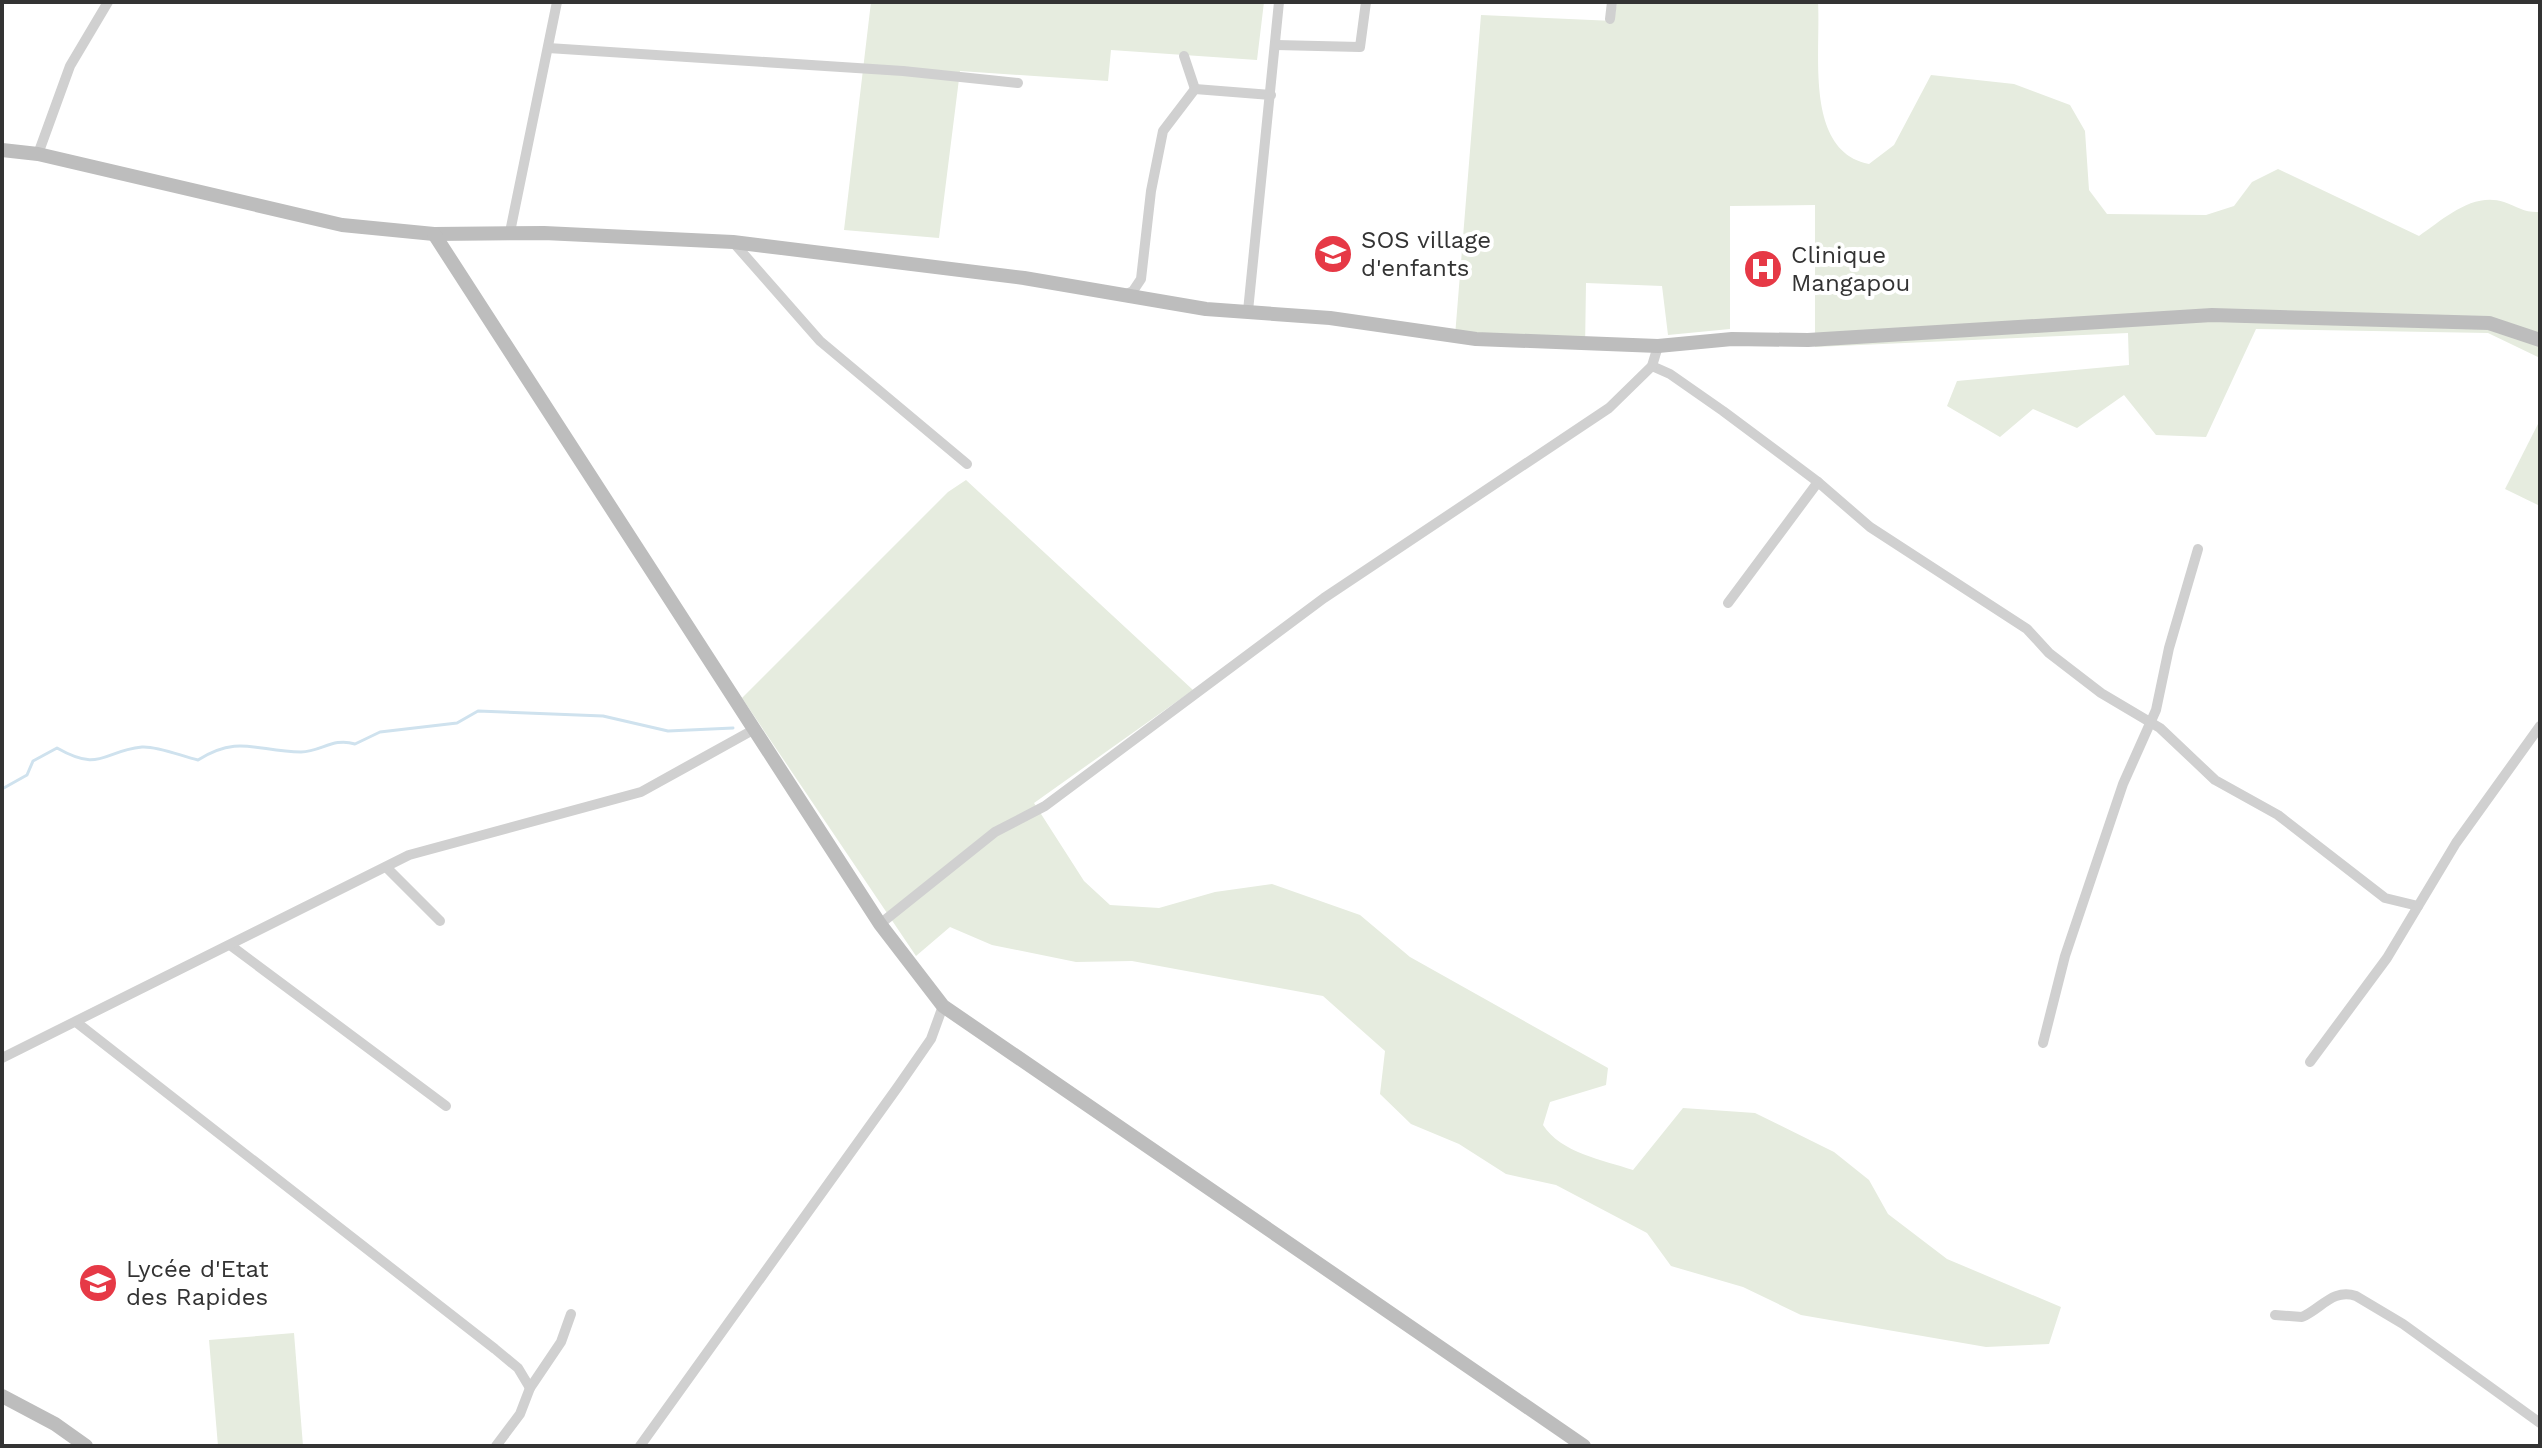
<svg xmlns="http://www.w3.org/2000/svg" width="2542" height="1448" font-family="'Work Sans',sans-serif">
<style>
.grass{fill:#e6ecdf}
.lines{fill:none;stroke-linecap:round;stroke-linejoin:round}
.stream{stroke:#cfe2ee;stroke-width:3}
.street{stroke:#d0d0d0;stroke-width:10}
.secondary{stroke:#bdbdbd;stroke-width:14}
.labels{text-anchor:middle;stroke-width:8;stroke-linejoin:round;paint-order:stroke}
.poi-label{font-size:24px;fill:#333;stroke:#fff;text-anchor:start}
</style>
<rect width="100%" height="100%" fill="#fff"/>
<g class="grass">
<path d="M871 2H1264L1257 60 1111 50 1108 81 960 71 939 238 844 230Z"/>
<path d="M1617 2H1818C1821 53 1804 151 1869 164L1894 145 1931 75 2014 84 2070 105 2085 131 2089 190 2107 214 2206 215 2234 206 2252 182 2278 169 2419 236C2444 219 2472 192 2504 202 2518 207 2525 213 2540 212V358L2488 333 2256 329 2206 437 2156 435 2124 395 2077 428 2033 409 2000 437 1947 406 1957 381 2129 365 2128 333 1815 347V205L1730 206V329L1668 335 1662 286 1586 283 1585 350 1455 336 1481 15 1614 21Z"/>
<path d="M2540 420V506L2505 489Z"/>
<path d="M966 480 1193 690 1034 803 1084 881 1110 905 1159 908 1215 892 1272 884 1360 915 1410 957 1608 1068 1606 1085 1550 1102 1543 1125C1561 1153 1603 1160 1633 1170L1683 1108 1755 1113 1834 1152 1869 1180 1888 1214 1947 1259 2061 1307 2049 1344 1986 1347 1801 1315 1743 1287 1671 1266 1647 1233 1556 1185 1506 1174 1459 1144 1411 1124 1380 1094 1385 1051 1323 996 1132 961 1076 962 992 945 950 927 916 956 742 698 948 492Z"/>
<path d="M294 1333 303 1446H218L209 1340Z"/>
</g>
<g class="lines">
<path class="stream" d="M2 789 27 775 33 761 57 748C101 773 102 751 142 747 158 746 181 756 198 760 239 734 258 752 301 752 321 752 333 737 355 744L380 732 457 723 478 711 603 716 668 731 733 728"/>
<g class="street">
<path d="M1610 19 1612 2"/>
<path d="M1276 45 1360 47 1366 2"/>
<path d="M548 48 903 71 1018 83"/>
<path d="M1184 56 1195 89"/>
<path d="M38 154 70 66 108 2"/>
<path d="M510 232 557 2"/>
<path d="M733 242 820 341 967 464"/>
<path d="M1124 295 1133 291 1141 279 1151 191 1163 131 1195 89 1271 95"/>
<path d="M1248 311 1279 2"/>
<path d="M1652 366 1670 374 1723 411 1818 482 1870 527 2027 629 2049 653 2101 693 2160 728 2215 780 2278 815 2385 898 2418 906"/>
<path d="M1728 603 1818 482"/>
<path d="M386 867 440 921"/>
<path d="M880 924 995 832 1045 806 1324 598 1609 408 1652 366 1658 346"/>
<path d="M230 945 446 1106"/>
<path d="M76 1022 495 1349 518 1368 530 1388"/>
<path d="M2043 1043 2065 956 2123 784 2156 710 2169 648 2198 549"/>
<path d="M2 1058 409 855 641 792 753 730"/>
<path d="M2310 1062 2387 958 2456 843 2540 726"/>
<path d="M2275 1315 2302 1317C2321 1309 2333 1288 2356 1296L2403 1324 2540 1423"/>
<path d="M496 1446 520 1414 530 1388 561 1342 571 1314"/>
<path d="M640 1446 897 1088 931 1039 943 1006"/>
</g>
<g class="secondary">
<path d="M2 150 38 154 342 225 434 234 544 233 733 242 1024 278 1206 309 1330 318 1476 339 1658 346 1732 339 1808 340 2212 315 2489 323 2540 340"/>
<path d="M434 234 880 924 943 1006 1584 1446"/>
<path d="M2 1396 55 1424 86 1446"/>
</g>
</g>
<defs>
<g id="school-disc" transform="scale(2)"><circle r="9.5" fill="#e63946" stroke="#fff"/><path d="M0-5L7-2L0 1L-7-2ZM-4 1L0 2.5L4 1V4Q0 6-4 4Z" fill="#fff"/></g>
<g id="hospital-disc" transform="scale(2)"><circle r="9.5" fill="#e63946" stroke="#fff"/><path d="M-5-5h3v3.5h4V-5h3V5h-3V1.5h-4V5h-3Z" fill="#fff"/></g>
</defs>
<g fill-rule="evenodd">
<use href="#school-disc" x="1333" y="254"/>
<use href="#hospital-disc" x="1763" y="269"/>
<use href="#school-disc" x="98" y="1283"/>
</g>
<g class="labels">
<g class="poi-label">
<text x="1361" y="248">SOS village<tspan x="1361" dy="28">d'enfants</tspan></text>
<text x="1791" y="263">Clinique<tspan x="1791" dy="28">Mangapou</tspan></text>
<text x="126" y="1277">Lycée d'Etat<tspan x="126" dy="28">des Rapides</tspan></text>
</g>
</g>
<rect width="2542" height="1448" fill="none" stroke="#333333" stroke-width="8"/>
</svg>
